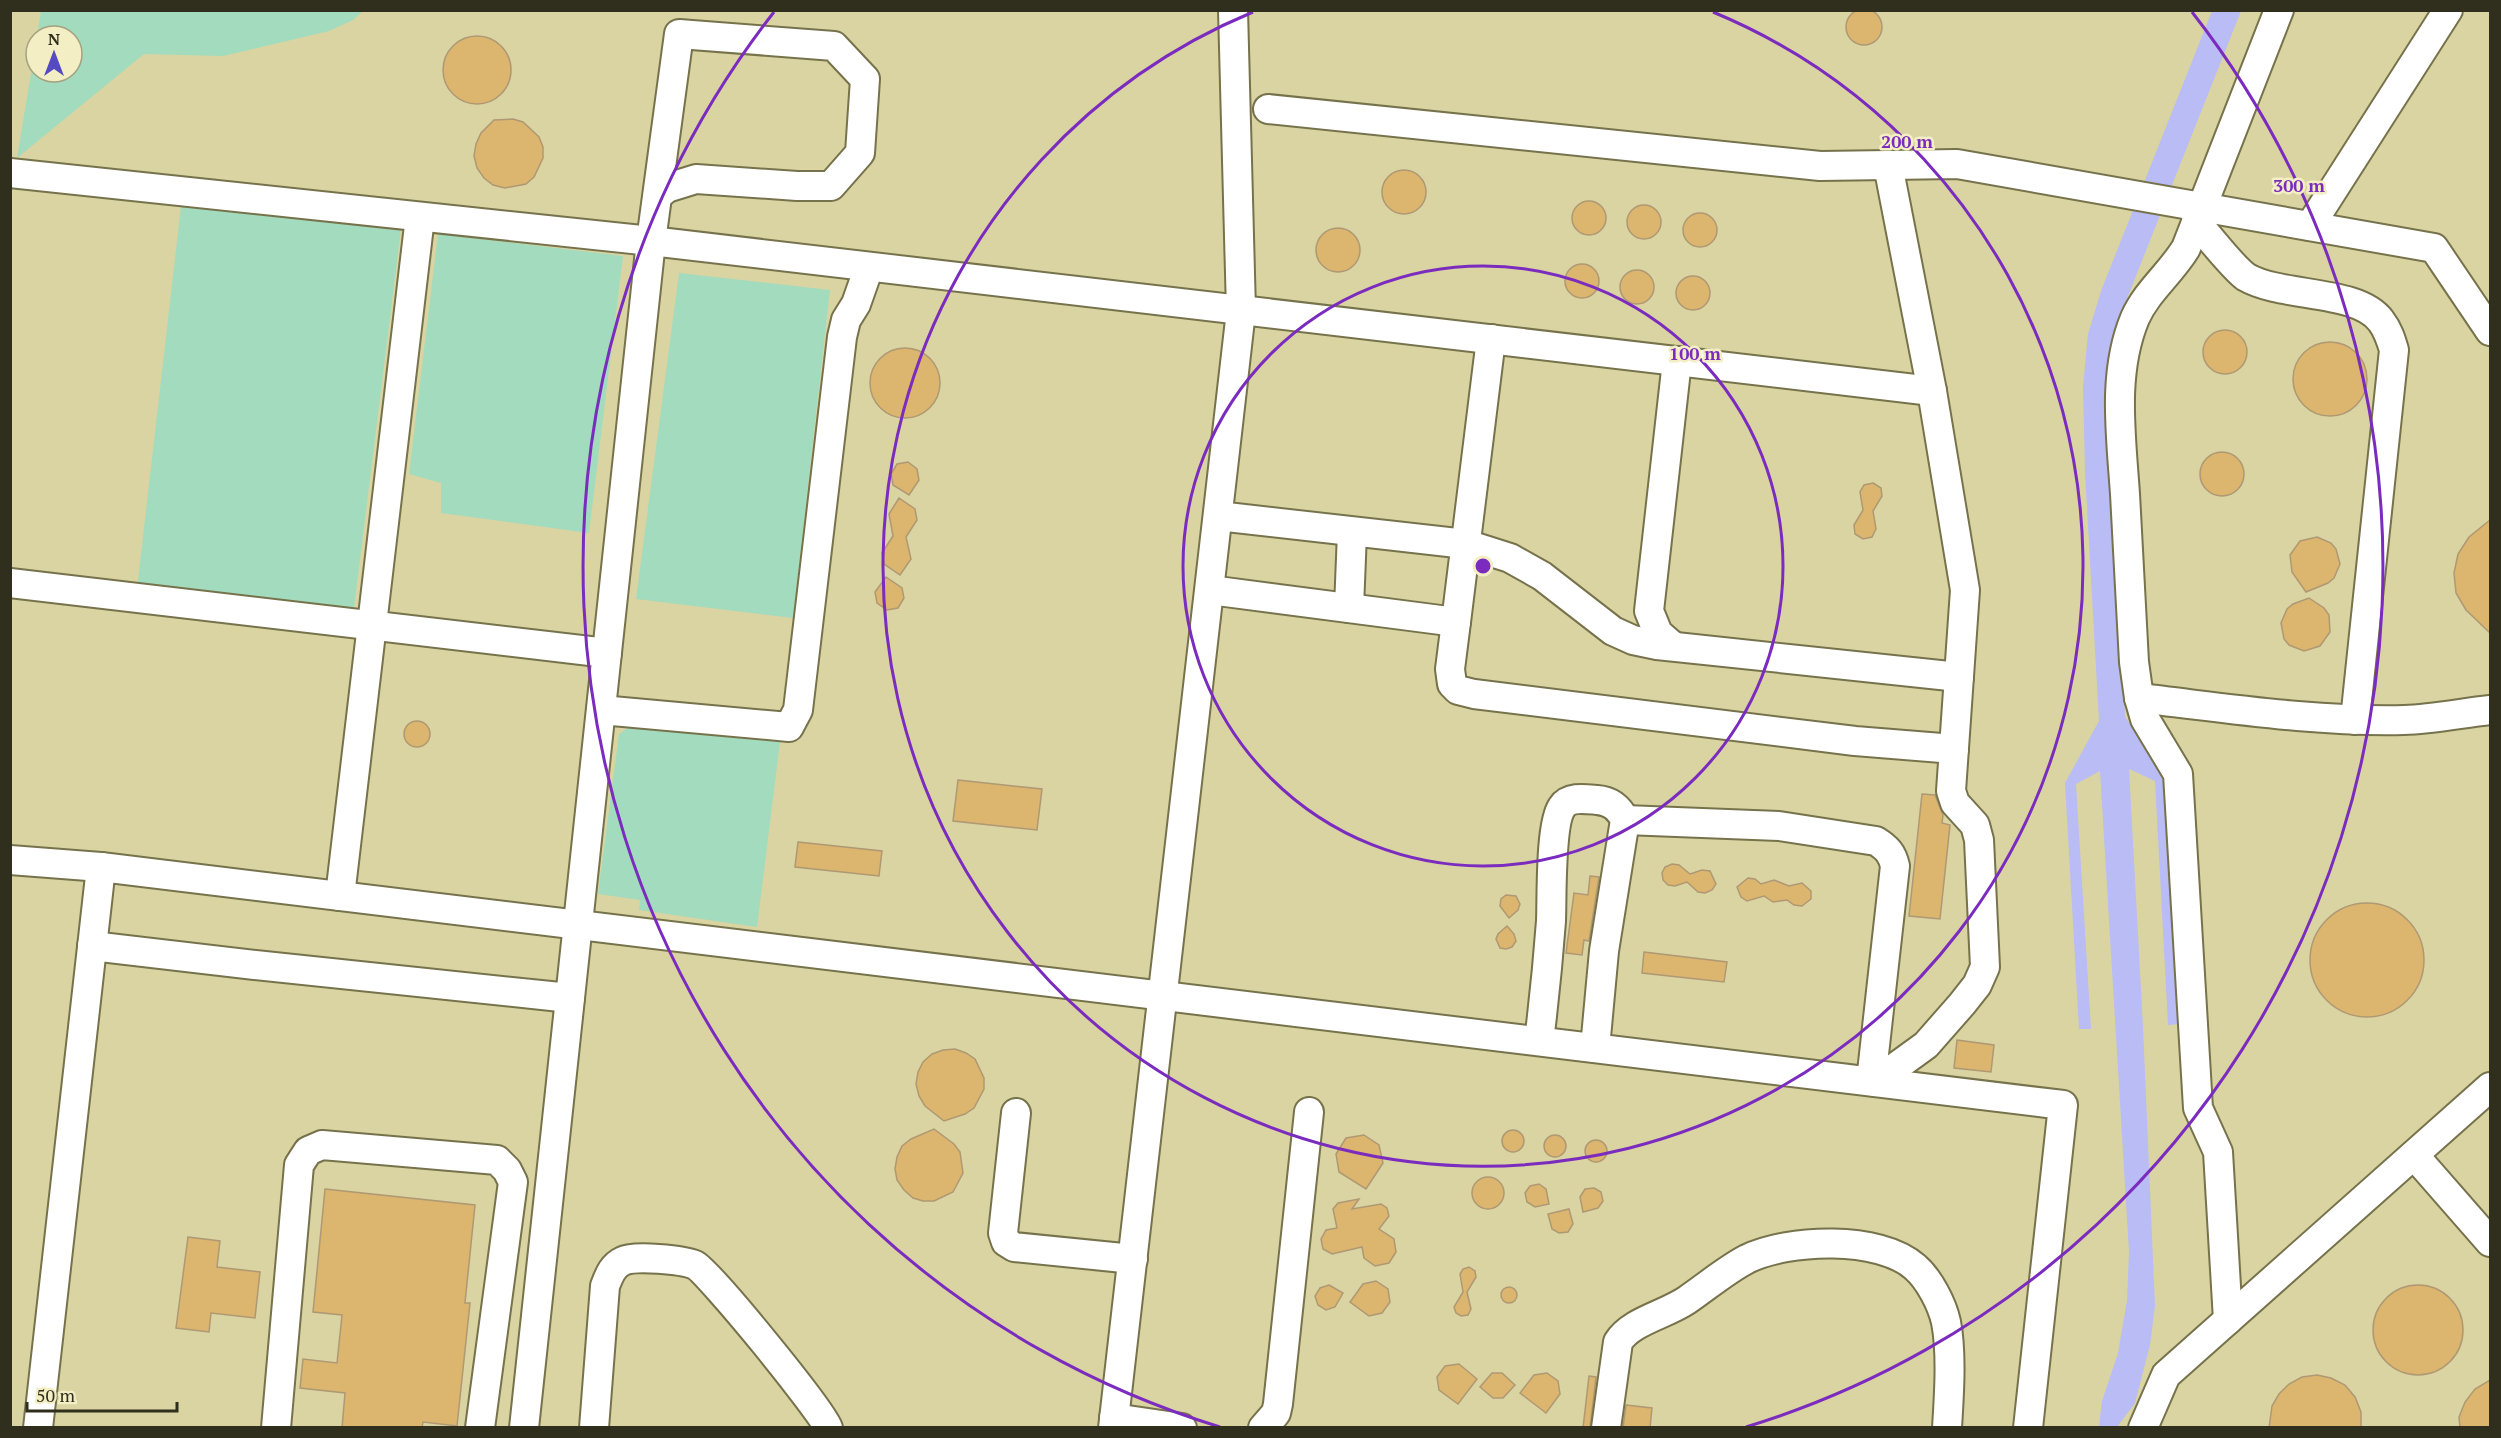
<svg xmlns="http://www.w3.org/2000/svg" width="2501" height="1438" font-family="'PT Serif',serif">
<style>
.built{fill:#dad4a2;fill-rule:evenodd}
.green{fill:#a2dbbd}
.water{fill:#b9bcf5}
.building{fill:#dcb56e;stroke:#ae9974;stroke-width:1.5}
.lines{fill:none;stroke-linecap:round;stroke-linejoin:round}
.minor-casing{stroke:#76724b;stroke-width:32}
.minor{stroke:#fff;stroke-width:28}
.ring{fill:none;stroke:#7b2cbf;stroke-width:3}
.centre{fill:#7b2cbf;stroke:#f3eec3;stroke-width:3}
.ring-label{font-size:18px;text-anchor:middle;font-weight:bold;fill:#7b2cbf;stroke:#f3eec3;stroke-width:5;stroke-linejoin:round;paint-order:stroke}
</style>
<rect width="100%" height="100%" fill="#e6e1b6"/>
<path class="built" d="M11 11H2490V1427H11ZM36 36H72V72H36Z"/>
<g class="green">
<path d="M41 11V10L363 11 353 20 329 31 223 56 144 54 17 158 36 43V72H72V36H37Z"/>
<path d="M181 206 401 229 353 616 137 589Z"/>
<path d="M438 234 623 256 589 533 441 513V483L409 474Z"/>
<path d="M679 273 830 290 793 618 636 599Z"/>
<path d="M643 718 781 734 757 927 639 910 640 900 598 894 619 734Z"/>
</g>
<path class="water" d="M2212 11H2241L2126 301 2115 339 2113 472 2125 717 2169 778 2182 1024 2168 1025 2155 781 2129 769 2143 1027 2155 1306 2150 1345 2135 1403 2117 1427H2099L2102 1401 2118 1353 2127 1300 2129 1252 2100 771 2076 784 2091 1029H2079L2065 783 2099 721 2085 472 2083 387 2088 334 2101 291Z"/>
<g class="building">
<circle cx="1864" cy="27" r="18"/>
<circle cx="477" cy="70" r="34"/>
<path d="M513 119 523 122 539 137 543 147V158L534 177 526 184 505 188 493 185 484 178 477 168 474 156 476 144 481 133 494 120Z"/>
<circle cx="1404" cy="192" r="22"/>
<circle cx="1589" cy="218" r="17"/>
<circle cx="1644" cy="222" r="17"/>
<circle cx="1700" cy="230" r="17"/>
<circle cx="1338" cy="250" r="22"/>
<circle cx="1582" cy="281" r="17"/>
<circle cx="1637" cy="287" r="17"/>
<circle cx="1693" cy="293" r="17"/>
<circle cx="2225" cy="352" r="22"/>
<circle cx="2330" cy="379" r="37"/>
<circle cx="905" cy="383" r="35"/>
<circle cx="2222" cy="474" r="22"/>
<path d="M908 462 917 469 919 480 909 495 893 485 891 474 897 464Z"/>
<path d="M1873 483 1881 488 1882 496 1873 511 1876 529 1872 537 1863 539 1855 534 1854 525 1863 510 1860 492 1864 485Z"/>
<path d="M899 498 915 509 917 520 906 537 911 559 900 575 884 564 882 553 893 536 889 514Z"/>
<path d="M2490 520V633L2466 610 2456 593 2454 573 2458 554 2469 537Z"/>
<path d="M2317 537 2331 543 2336 549 2340 564 2334 578 2328 583 2306 592 2292 572 2290 555 2300 541Z"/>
<path d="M886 577 902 588 904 598 898 608 887 610 877 603 875 592Z"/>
<path d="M2309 598 2324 608 2329 615 2330 632 2320 646 2304 651 2289 645 2284 639 2281 623 2287 609 2293 604Z"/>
<circle cx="417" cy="734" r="13"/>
<path d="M958 780 1042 789 1037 830 953 821Z"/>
<path d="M1922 794 1935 795 1943 815 1942 823 1950 825 1940 919 1909 916Z"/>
<path d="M798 842 882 851 879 876 795 867Z"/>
<path d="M1672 864 1679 865 1690 874 1702 870 1710 871 1716 884 1712 890 1705 893 1698 892 1687 882 1675 886 1668 885 1663 880 1662 873 1665 867Z"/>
<path d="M1590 876 1599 877 1589 941 1584 940 1582 955 1566 953 1574 893 1588 895Z"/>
<path d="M1748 878 1755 879 1761 884 1774 880 1789 886 1802 883 1811 891V899L1802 906 1794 905 1787 900 1773 902 1764 896 1747 901 1741 897 1737 887Z"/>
<path d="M1506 895 1516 896 1520 904 1518 910 1509 918 1500 906 1501 899Z"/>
<circle cx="2367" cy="960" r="57"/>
<path d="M1507 926 1514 934 1516 941 1512 947 1506 949 1500 948 1496 939 1498 934Z"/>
<path d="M1644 952 1727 962 1724 982 1642 973Z"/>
<path d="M1957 1040 1994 1045 1991 1072 1954 1068Z"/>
<path d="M955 1049 966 1053 975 1059 984 1078V1089L974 1108 965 1114 944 1121 925 1106 919 1096 916 1084 918 1072 923 1062 932 1054 943 1050Z"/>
<path d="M934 1129 954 1144 960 1152 963 1173 953 1192 934 1201H923L913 1198 904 1190 897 1180 895 1169 897 1157 902 1146 911 1139Z"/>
<circle cx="1513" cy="1141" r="11"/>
<path d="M1364 1135 1379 1145 1383 1163 1366 1189 1339 1172 1336 1154 1346 1138Z"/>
<circle cx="1555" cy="1146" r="11"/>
<circle cx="1596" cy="1151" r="11"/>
<circle cx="1488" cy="1193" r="16"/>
<path d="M1539 1184 1546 1189 1549 1204 1535 1207 1527 1202 1525 1193 1530 1186Z"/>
<path d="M1594 1188 1601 1192 1603 1201 1598 1208 1583 1212 1580 1197 1585 1189Z"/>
<path d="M325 1189 475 1205 465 1303H470L457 1426 423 1422 422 1428H342L345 1393 300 1388 303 1359 337 1363 342 1315 313 1312Z"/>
<path d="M1359 1199 1352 1209 1381 1204 1387 1208 1389 1216 1379 1229 1394 1239 1396 1252 1389 1263 1375 1266 1364 1258 1362 1247 1332 1254 1323 1249 1321 1239 1326 1230 1337 1228 1333 1209 1338 1203Z"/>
<path d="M1569 1209 1573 1224 1568 1232 1559 1233 1552 1229 1548 1214Z"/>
<path d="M188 1237 220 1241 217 1267 260 1272 255 1318 211 1313 209 1332 176 1328Z"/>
<path d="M1469 1267 1475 1271 1476 1277 1467 1292 1471 1309 1468 1315 1461 1316 1456 1313 1454 1307 1463 1292 1460 1274 1463 1269Z"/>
<path d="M1376 1281 1388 1289 1390 1302 1382 1313 1369 1316 1350 1302 1363 1284Z"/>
<circle cx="2418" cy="1330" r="45"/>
<path d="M1329 1285 1343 1293 1335 1307 1326 1310 1318 1305 1315 1296 1320 1288Z"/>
<circle cx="1509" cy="1295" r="8"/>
<path d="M1459 1364 1477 1379 1458 1404 1439 1390 1437 1377 1445 1366Z"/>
<path d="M1492 1373H1502L1515 1385 1503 1398H1493L1480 1387Z"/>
<path d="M1547 1373 1558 1381 1560 1394 1546 1413 1520 1393 1534 1375Z"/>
<path d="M2317 1375 2331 1378 2345 1385 2355 1397 2361 1412V1428H2269L2272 1406 2279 1394 2289 1384 2302 1377Z"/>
<path d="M1589 1376 1596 1377 1590 1428H1583Z"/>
<path d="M2490 1380V1428H2460L2459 1417 2465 1402 2475 1389Z"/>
<path d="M1626 1405 1652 1408 1650 1428H1623Z"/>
</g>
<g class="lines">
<g class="minor-casing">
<g id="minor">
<path d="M1268 109 1820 166 1957 164 2434 248 2490 331"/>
<path d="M10 173 651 241 1932 391"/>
<path d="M2196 222C2209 236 2232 267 2246 277 2282 298 2358 289 2381 321 2388 330 2391 340 2394 350L2355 720"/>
<path d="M2310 226 2448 10"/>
<path d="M1218 516 1466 544 1510 558 1542 576 1613 631 1633 640 1657 645 1959 677"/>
<path d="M10 583 607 653"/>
<path d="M1210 590 1456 622 1491 339"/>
<path d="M1349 608 1352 532"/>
<path d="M1456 622 1450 669 1452 684 1458 690 1474 694 1855 741 1954 749"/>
<path d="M1673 646 1658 633 1649 611 1677 361"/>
<path d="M2139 698C2227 708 2315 722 2404 720 2433 719 2462 713 2490 710"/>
<path d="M601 710 789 727 798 710 842 337 846 320 856 304 869 267"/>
<path d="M1625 820 1779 826 1876 841C1887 848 1892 853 1895 866L1871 1081"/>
<path d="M10 860 101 867 2063 1105 2028 1428"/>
<path d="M340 896 420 217"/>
<path d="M92 946 255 965 570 998"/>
<path d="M1539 1041C1544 1001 1548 961 1551 921 1552 897 1550 824 1562 807 1569 796 1586 799 1597 800 1611 801 1619 808 1625 820L1604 951 1595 1048"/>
<path d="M1875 1082 1926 1045 1962 1004 1977 985 1985 967 1979 840 1975 825 1955 803 1951 791 1965 590 1932 391 1888 165"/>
<path d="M1016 1113 1003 1233 1006 1242 1014 1247 1133 1259"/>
<path d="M2414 1155 2490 1242"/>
<path d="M2228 1320 2218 1152 2198 1108 2178 774 2145 719 2139 698 2134 662C2131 606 2128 550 2125 494 2121 435 2112 373 2135 318 2147 291 2171 273 2186 248L2279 10"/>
<path d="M1114 1418 1182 1428"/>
<path d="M38 1428 101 867"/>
<path d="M276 1428 299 1165 308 1151 322 1145 497 1160 507 1170 513 1182 480 1428"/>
<path d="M524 1428 651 241 679 34 834 46 865 79 860 153 831 186H797L696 179 667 188 657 196"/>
<path d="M594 1428 605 1286C609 1276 612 1266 623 1261 633 1255 684 1260 695 1265 709 1272 824 1413 828 1428"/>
<path d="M1113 1428 1241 311 1233 10"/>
<path d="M1263 1428 1276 1413 1278 1404 1309 1112"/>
<path d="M1606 1428 1618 1342C1631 1321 1665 1315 1687 1300 1706 1287 1726 1270 1747 1259 1788 1239 1879 1235 1915 1267 1929 1279 1942 1304 1946 1322 1952 1353 1949 1396 1947 1428"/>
<path d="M2143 1428 2166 1375 2490 1087"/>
</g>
</g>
<use href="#minor" class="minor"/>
</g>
<g class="ring">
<circle cx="1483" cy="566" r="300"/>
<path d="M1713 12A600 600 0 1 1 1253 12"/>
<path d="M1220 1427A900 900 0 0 1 774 12M2192 12A900 900 0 0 1 1746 1427"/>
</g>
<circle cx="1483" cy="566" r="9" class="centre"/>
<g class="ring-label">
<text x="1907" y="148">200 m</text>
<text x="2299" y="192">300 m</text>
<text x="1695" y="360">100 m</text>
</g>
<rect width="2501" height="1438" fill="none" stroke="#302e1d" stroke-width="24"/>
<g transform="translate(54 54)"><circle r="28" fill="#f3eec3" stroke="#a5a181" stroke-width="1.5"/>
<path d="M0-4.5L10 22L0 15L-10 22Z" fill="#554ac1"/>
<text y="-9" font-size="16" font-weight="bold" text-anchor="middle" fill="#302e1d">N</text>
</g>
<path d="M27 1402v9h150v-9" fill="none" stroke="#302e1d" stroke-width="3"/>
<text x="36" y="1402" font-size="18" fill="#302e1d" stroke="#f3eec3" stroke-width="4.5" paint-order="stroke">50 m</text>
</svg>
